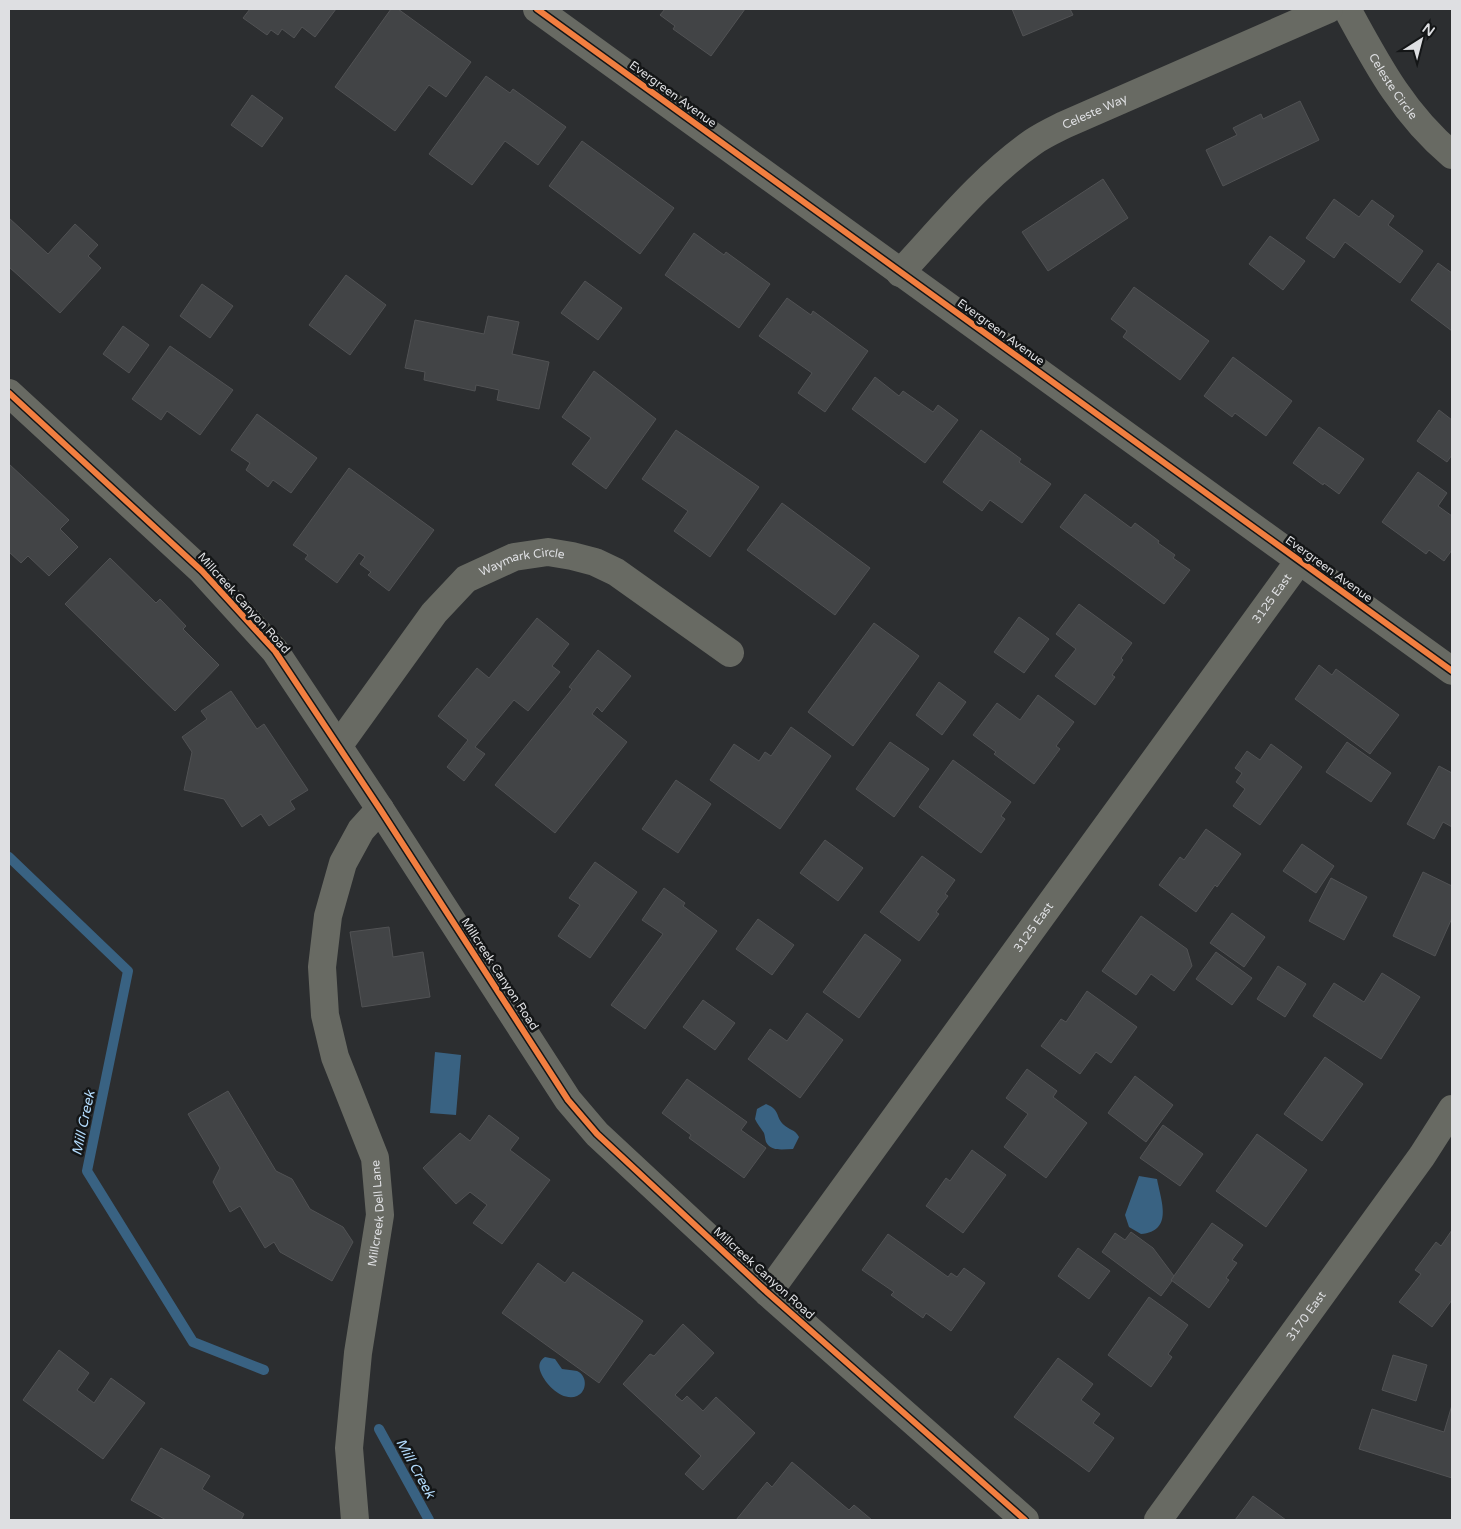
<svg xmlns="http://www.w3.org/2000/svg" width="1461" height="1529" font-family="'Varela Round',sans-serif">
<style>
.water{fill:#396282}
.lines{fill:none;stroke-linecap:round;stroke-linejoin:round}
.stream{stroke:#396282;stroke-width:10}
.building{fill:#424446;stroke:#515254}
.minor{stroke:#686a63;stroke-width:28}
.cycleway-casing{stroke:#141617;stroke-width:9}
.cycleway{stroke:#f27e40;stroke-width:6}
.labels{text-anchor:middle;stroke-width:5;stroke-linejoin:round;paint-order:stroke}
.street-label{font-size:12px;fill:#dedfe2;stroke:#141617}
.water-label{font-size:14px;font-style:italic;fill:#b2dafb;stroke:#141617}
</style>
<rect width="100%" height="100%" fill="#2c2e30"/>
<g class="water">
<path d="M435 1052 461 1055 456 1115 430 1113Z"/>
<path d="M766 1104C781 1110 775 1117 784 1125 789 1130 795 1129 799 1137L793 1149C783 1149 771 1152 766 1142 765 1139 765 1136 764 1133 761 1128 757 1124 755 1119L757 1109Z"/>
<path d="M1139 1176 1157 1179C1161 1201 1174 1231 1141 1234L1129 1227 1125 1215Z"/>
<path d="M545 1357 555 1359 562 1369C567 1370 573 1370 577 1371 588 1376 587 1392 577 1396 563 1402 546 1385 541 1373 538 1366 539 1361 545 1357Z"/>
</g>
<g class="lines">
<g class="stream">
<path d="M9 857 128 971 87 1171 193 1342 264 1370"/>
<path d="M379 1429 429 1520"/>
</g>
</g>
<g class="building">
<path d="M250 9H336L315 37 302 27 294 38 282 29 278 35 271 30 267 35 243 18Z"/>
<path d="M391 9H398L471 62 446 97 429 85 395 131 335 87Z"/>
<path d="M665 9H745L711 56 673 29 675 26 660 15Z"/>
<path d="M1012 9H1070L1073 15 1023 36Z"/>
<path d="M486 76 510 93 513 89 566 127 538 165 505 141 472 185 429 154Z"/>
<path d="M252 95 283 118 262 147 231 125Z"/>
<path d="M1300 101 1319 140 1223 186 1206 150 1237 135 1233 128 1261 114 1263 119Z"/>
<path d="M582 141 674 208 640 254 549 186Z"/>
<path d="M1103 179 1128 218 1048 271 1022 232Z"/>
<path d="M1334 199 1359 217 1372 200 1394 216 1388 225 1423 251 1400 283 1345 242 1334 258 1306 238Z"/>
<path d="M9 218 48 254 75 224 98 245 88 256 101 268 60 313 9 267Z"/>
<path d="M694 233 724 255 726 252 770 284 739 328 665 275Z"/>
<path d="M1270 236 1305 261 1283 290 1249 264Z"/>
<path d="M1438 263 1452 273V331L1411 300Z"/>
<path d="M346 275 386 305 350 355 309 325Z"/>
<path d="M585 281 622 308 598 340 561 313Z"/>
<path d="M202 284 233 306 210 338 180 316Z"/>
<path d="M1134 287 1209 341 1180 380 1123 337 1127 331 1111 319Z"/>
<path d="M787 298 811 315 813 311 868 351 825 412 798 393 812 373 759 336Z"/>
<path d="M488 316 519 322 512 354 549 362 539 409 497 400 499 390 476 385 475 391 424 380 425 372 405 368 415 320 484 334Z"/>
<path d="M123 326 149 345 129 373 103 354Z"/>
<path d="M170 346 233 390 200 435 167 411 161 420 132 399Z"/>
<path d="M1233 357 1292 401 1266 436 1235 413 1232 417 1204 396Z"/>
<path d="M594 371 656 419 606 489 572 464 591 438 562 417Z"/>
<path d="M875 377 899 396 903 391 933 412 938 405 958 420 925 463 852 409Z"/>
<path d="M1439 410 1452 420V455L1447 462 1417 441Z"/>
<path d="M257 414 317 458 291 493 273 480 268 487 246 470 250 463 231 450Z"/>
<path d="M1319 427 1364 459 1339 494 1324 483 1323 485 1293 463Z"/>
<path d="M676 430 759 487 710 557 674 531 688 511 642 479Z"/>
<path d="M981 430 1021 459 1019 462 1051 484 1022 523 990 500 982 511 943 482Z"/>
<path d="M9 464 69 520 60 529 78 547 49 576 28 556 21 563 9 552Z"/>
<path d="M349 468 434 530 389 591 368 575 371 572 360 564 365 557 359 553 337 583 305 559 308 555 293 545Z"/>
<path d="M1418 472 1447 493 1438 506 1452 516V550L1444 561 1429 550 1426 554 1382 522Z"/>
<path d="M1085 494 1131 528 1135 523 1159 541 1158 543 1175 555 1173 558 1190 570 1164 604 1060 527Z"/>
<path d="M782 503 870 568 835 615 747 550Z"/>
<path d="M110 558 156 603 160 599 186 626 183 629 219 665 175 711 65 604Z"/>
<path d="M1079 604 1132 643 1121 658 1123 660 1112 675 1115 677 1095 705 1055 676 1076 649 1056 634Z"/>
<path d="M1019 617 1049 639 1024 673 994 652Z"/>
<path d="M537 618 569 644 552 666 560 672 528 711 514 700 475 747 485 754 464 781 447 767 468 740 438 716 477 668 489 678Z"/>
<path d="M874 623 919 656 853 746 808 712Z"/>
<path d="M598 650 631 676 602 712 597 707 592 714 627 742 555 833 495 785 572 689 569 687Z"/>
<path d="M1319 665 1332 675 1336 669 1399 715 1370 754 1295 699Z"/>
<path d="M939 682 966 702 942 735 916 715Z"/>
<path d="M231 691 257 729 264 724 308 790 290 801 295 809 269 826 261 814 242 827 224 799 184 790 192 752 182 737 207 719 201 711Z"/>
<path d="M1038 695 1074 722 1056 746 1060 749 1034 784 994 754 996 752 973 735 997 703 1020 720Z"/>
<path d="M791 727 831 756 780 829 710 780 734 744 759 761 765 752 771 756Z"/>
<path d="M890 742 929 769 894 817 856 789Z"/>
<path d="M1347 742 1391 773 1371 802 1326 772Z"/>
<path d="M1271 744 1302 767 1260 825 1233 806 1245 789 1236 782 1242 773 1235 768 1247 751 1260 760Z"/>
<path d="M953 760 1011 802 1001 816 1005 819 981 853 919 807Z"/>
<path d="M1439 766 1452 773V827L1443 822 1434 839 1407 824Z"/>
<path d="M676 780 711 804 678 853 642 829Z"/>
<path d="M1206 829 1241 854 1217 887 1215 885 1196 912 1159 885 1180 857 1184 860Z"/>
<path d="M825 840 863 868 838 901 800 873Z"/>
<path d="M1302 844 1334 866 1316 893 1283 871Z"/>
<path d="M922 856 955 880 945 894 948 896 936 912 939 914 919 941 880 912Z"/>
<path d="M595 862 637 892 590 958 558 936 580 905 569 898Z"/>
<path d="M1423 872 1452 886V918L1435 956 1393 936Z"/>
<path d="M1331 878 1367 897 1344 940 1309 921Z"/>
<path d="M664 888 685 903 683 906 717 931 645 1029 611 1005 663 934 642 920Z"/>
<path d="M1232 913 1265 937 1244 967 1210 943Z"/>
<path d="M1141 916 1187 949 1192 966 1174 991 1151 974 1136 995 1102 971Z"/>
<path d="M758 919 794 945 772 975 736 949Z"/>
<path d="M389 927 393 957 423 952 430 997 362 1007 350 932Z"/>
<path d="M865 934 901 960 859 1018 823 992Z"/>
<path d="M1216 952 1252 978 1232 1005 1196 979Z"/>
<path d="M1278 966 1306 984 1285 1017 1257 999Z"/>
<path d="M1382 973 1420 997 1381 1059 1313 1016 1334 983 1364 1002Z"/>
<path d="M1087 991 1137 1027 1111 1063 1096 1052 1080 1074 1041 1046 1061 1019 1066 1022Z"/>
<path d="M703 1000 735 1023 715 1050 683 1027Z"/>
<path d="M807 1013 843 1040 800 1098 748 1059 770 1029 787 1041Z"/>
<path d="M1325 1057 1363 1084 1322 1141 1284 1114Z"/>
<path d="M1027 1069 1057 1091 1053 1097 1087 1123 1046 1178 1004 1147 1028 1114 1006 1098Z"/>
<path d="M1135 1076 1173 1105 1146 1142 1108 1113Z"/>
<path d="M687 1079 747 1122 741 1130 766 1148 744 1178 689 1138 691 1135 662 1113Z"/>
<path d="M228 1091 276 1171 292 1179 310 1209 343 1227 353 1242 332 1281 280 1252 274 1242 265 1248 240 1206 230 1212 213 1182 220 1168 188 1114Z"/>
<path d="M489 1115 519 1138 510 1150 550 1180 502 1244 473 1223 487 1205 470 1192 456 1204 423 1168 460 1133 470 1141Z"/>
<path d="M1163 1125 1203 1154 1180 1186 1140 1158Z"/>
<path d="M1257 1134 1307 1170 1266 1227 1216 1191Z"/>
<path d="M972 1150 1006 1175 963 1233 926 1206 946 1178 950 1181Z"/>
<path d="M1212 1223 1243 1245 1232 1260 1237 1263 1226 1278 1229 1280 1209 1308 1171 1280Z"/>
<path d="M1452 1230V1300L1432 1327 1399 1302 1421 1274 1415 1270 1436 1242 1441 1246Z"/>
<path d="M1131 1232 1153 1248 1174 1276 1171 1280 1172 1281 1161 1296 1102 1252 1115 1233 1125 1240Z"/>
<path d="M888 1234 948 1277 951 1273 957 1277 964 1268 985 1283 951 1331 926 1313 923 1318 891 1295 894 1292 862 1270Z"/>
<path d="M1078 1248 1110 1271 1089 1299 1058 1276Z"/>
<path d="M538 1263 565 1283 573 1272 643 1321 599 1383 502 1313Z"/>
<path d="M1149 1297 1188 1325 1168 1354 1172 1357 1151 1387 1108 1355Z"/>
<path d="M683 1324 714 1353 675 1395 682 1401 687 1396 703 1411 716 1397 755 1433 703 1490 685 1474 701 1456 623 1384 650 1354 654 1356Z"/>
<path d="M59 1350 89 1373 77 1390 94 1403 111 1378 145 1403 103 1459 23 1400Z"/>
<path d="M1393 1355 1427 1365 1416 1401 1382 1390Z"/>
<path d="M1058 1358 1093 1384 1081 1400 1100 1414 1093 1423 1114 1438 1089 1472 1014 1417Z"/>
<path d="M1452 1405V1478L1359 1449 1372 1409 1444 1432Z"/>
<path d="M161 1448 210 1476 202 1489 244 1514 241 1520H166L131 1500Z"/>
<path d="M792 1462 849 1510 854 1505 872 1520H736L767 1482 772 1487Z"/>
<path d="M1253 1496 1286 1520H1235Z"/>
</g>
<g class="lines">
<g class="minor">
<path d="M537 9 1452 671"/>
<path id="s1" d="M1347 9C1377 64 1403 114 1452 155"/>
<path id="s2" d="M900 273C942 228 983 177 1033 142 1043 135 1054 130 1064 125L1329 9"/>
<path d="M9 393 202 571 275 651 380 809 568 1100 597 1134 768 1293 1025 1520"/>
<path id="s3" d="M339 745 434 613 466 579 514 557 548 552 572 556 595 562 616 572 730 653"/>
<path id="s4" d="M768 1293 1299 561"/>
<path id="s5" d="M355 1520 349 1448 358 1353 380 1215 375 1158 335 1057 325 1015 322 967 328 916 343 863 361 830 380 809"/>
<path id="s6" d="M1158 1520 1422 1156 1452 1109"/>
</g>
<g class="cycleway-casing">
<g id="cycleway">
<path d="M537 9 1452 671"/>
<path d="M9 393 202 571 275 651 380 809 568 1100 597 1134 768 1293 1025 1520"/>
</g>
</g>
<use href="#cycleway" class="cycleway"/>
</g>
<g class="labels">
<g class="street-label">
<text dy="4" stroke="none"><textPath href="#s1" startOffset="90">Celeste Circle</textPath></text>
<text transform="translate(673 94) rotate(36)" y="4">Evergreen Avenue</text>
<text dy="4" stroke="none"><textPath href="#s2" startOffset="256">Celeste Way</textPath></text>
<text transform="translate(1001 332) rotate(36)" y="4">Evergreen Avenue</text>
<text dy="4" stroke="none"><textPath href="#s3" startOffset="269">Waymark Circle</textPath></text>
<text transform="translate(1329 569) rotate(36)" y="4">Evergreen Avenue</text>
<text dy="4" stroke="none"><textPath href="#s4" startOffset="858">3125 East</textPath></text>
<text transform="translate(244 603) rotate(48)" y="4">Millcreek Canyon Road</text>
<text dy="4" stroke="none"><textPath href="#s4" startOffset="452">3125 East</textPath></text>
<text transform="translate(500 974) rotate(57)" y="4">Millcreek Canyon Road</text>
<text dy="4" stroke="none"><textPath href="#s5" startOffset="309">Millcreek Dell Lane</textPath></text>
<text transform="translate(764 1273) rotate(42)" y="4">Millcreek Canyon Road</text>
<text dy="4" stroke="none"><textPath href="#s6" startOffset="252">3170 East</textPath></text>
</g>
<g class="water-label">
<text transform="translate(83 1123) rotate(-78)" y="5">Mill Creek</text>
<text transform="translate(416 1468) rotate(61)" y="5">Mill Creek</text>
</g>
</g>
<rect width="1461" height="1529" fill="none" stroke="#dedfe2" stroke-width="20"/>
<g transform="translate(1421 40) rotate(36)" stroke="#141617" stroke-width="4" paint-order="stroke">
<path d="M0-4L9 19L0 12L-9 19Z" fill="#dedfe2"/>
<text y="-8" font-size="14" font-weight="bold" text-anchor="middle" fill="#dedfe2">N</text>
</g>
</svg>
